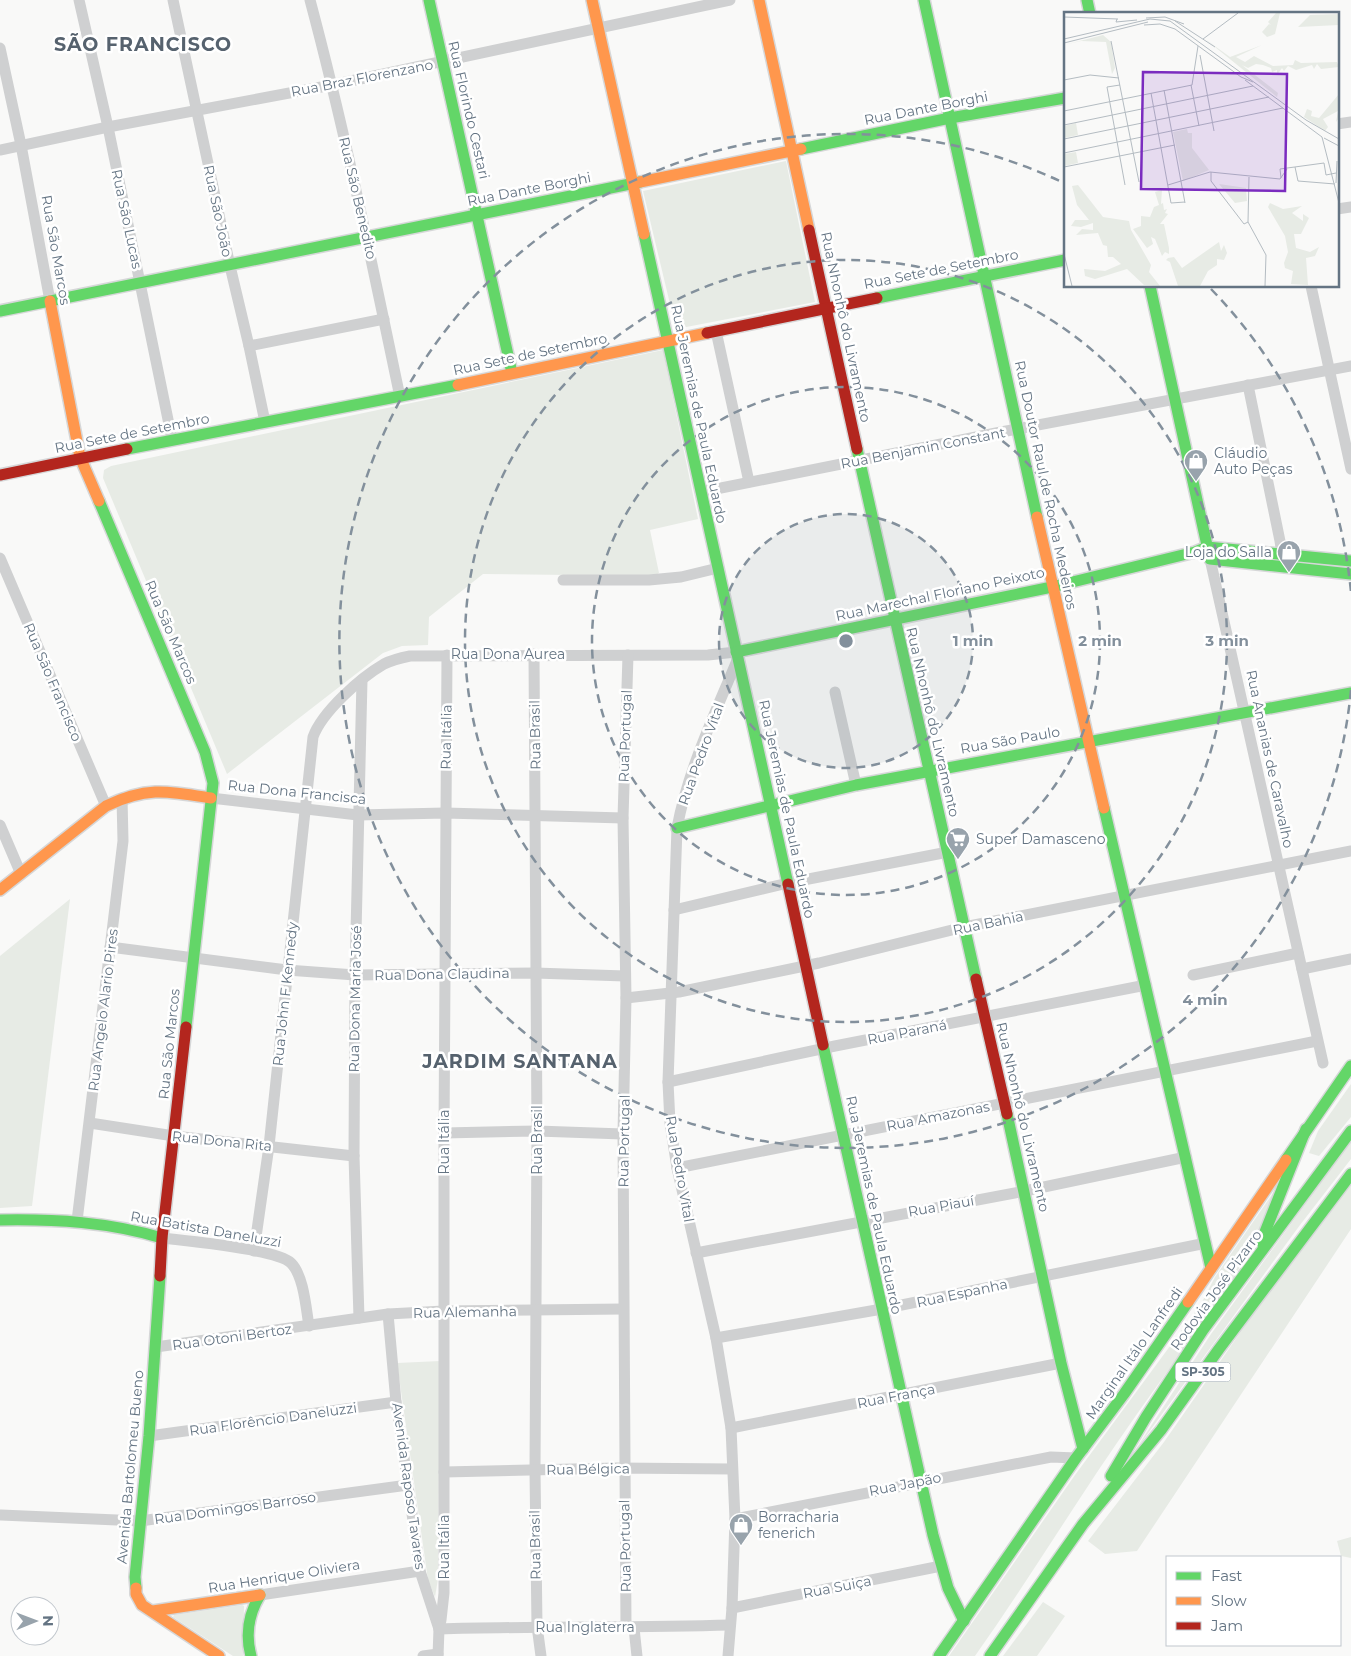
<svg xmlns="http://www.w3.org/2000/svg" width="1351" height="1656" font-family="Montserrat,sans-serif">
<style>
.green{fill:#e7ebe5}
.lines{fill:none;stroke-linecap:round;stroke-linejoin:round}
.fast-casing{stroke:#d6d7d8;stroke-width:14}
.slow-casing{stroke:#d6d7d8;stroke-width:14}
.jam-casing{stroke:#d6d7d8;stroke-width:14}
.street{stroke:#cfd0d1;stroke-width:11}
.fast{stroke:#63d668;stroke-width:11}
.slow{stroke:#ff974d;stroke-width:11}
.jam{stroke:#b3261e;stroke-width:11}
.ring{fill:none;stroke:#83909c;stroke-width:2.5;stroke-dasharray:9 6}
.labels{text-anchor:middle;stroke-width:5;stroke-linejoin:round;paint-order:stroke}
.shield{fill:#fff;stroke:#929ea8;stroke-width:1}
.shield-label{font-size:12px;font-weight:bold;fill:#647483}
.street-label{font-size:14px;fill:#647483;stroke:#fff}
.poi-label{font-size:14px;fill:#647483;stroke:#fff;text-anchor:start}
.district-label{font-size:19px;font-weight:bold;letter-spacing:1px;fill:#56626e;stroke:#fff}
.inset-road{fill:none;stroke:#b4bcc2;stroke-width:1}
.view{fill:#7b2cbf;fill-opacity:0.15;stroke:#7b2cbf;stroke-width:2.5}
.inset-edge{fill:none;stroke:#647483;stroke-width:2.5}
.centre{fill:#83909c;stroke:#fff;stroke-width:2.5}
.ring-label{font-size:15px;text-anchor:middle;font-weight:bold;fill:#83909c;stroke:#fff;stroke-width:5;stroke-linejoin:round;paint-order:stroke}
</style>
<rect width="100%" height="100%" fill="#f9f9f8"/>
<g class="green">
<path d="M786 161 815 302 676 329 643 191Z"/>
<path d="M663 350 698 519 650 530 659 573 654 576 483 574 429 617 428 645 402 646 383 653 227 774 103 478 104 470 111 466Z"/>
<path d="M70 899 32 1206 0 1208V956Z"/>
<path d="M1351 1084V1117L1319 1156 1309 1153 1318 1131Z"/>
<path d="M1351 1141V1159L1300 1225 1130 1458 1211 1334Z"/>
<path d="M1284 1177C1272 1206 1259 1235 1243 1262 1211 1315 1172 1364 1137 1414 1081 1493 1031 1577 975 1656H949L1075 1475 1201 1304 1215 1277Z"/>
<path d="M1351 1184V1229L1137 1551 1105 1554 1088 1541 1164 1442 1258 1307Z"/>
<path d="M440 1361 438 1579 435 1597 428 1580 397 1363Z"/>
<path d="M1351 1537V1558L1341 1556 1337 1541Z"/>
<path d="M1043 1602 1065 1616 1037 1656H1003Z"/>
<path d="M242 1605 244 1606 243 1656H233L173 1617 174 1615Z"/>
</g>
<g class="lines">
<g class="fast-casing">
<g id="fast">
<path d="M429 0 512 373"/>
<path d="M924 0 1037 517"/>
<path d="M1087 0 1090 14"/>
<path d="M801 149 950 118 1065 98"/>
<path d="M644 234 788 884"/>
<path d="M1150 286 1210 559 1351 574"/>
<path d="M877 298 1065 260"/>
<path d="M0 311 640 182"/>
<path d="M127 449 458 385"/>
<path d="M857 449 976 979"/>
<path d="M99 501 205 752 213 783 186 1027"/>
<path d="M736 652 1052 587 1195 552 1207 547 1351 561"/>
<path d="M1104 808 1211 1268"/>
<path d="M677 828 856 785 1351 693"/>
<path d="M823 1045 933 1535 948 1588 964 1621"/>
<path d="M1007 1114 1061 1363 1083 1449"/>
<path d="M1286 1160 1351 1066"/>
<path d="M0 1220C55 1219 109 1222 162 1238"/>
<path d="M1261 1242 1306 1129"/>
<path d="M1111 1476 1146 1417 1203 1330 1351 1131"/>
<path d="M136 1588 135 1577 149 1436 160 1276"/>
<path d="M251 1656C245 1634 248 1615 260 1595"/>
<path d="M939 1656 1076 1458 1124 1394 1188 1302"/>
<path d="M990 1656 1083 1524 1161 1430 1219 1349 1351 1174"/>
</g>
</g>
<g class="slow-casing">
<g id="slow">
<path d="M592 0 644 234"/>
<path d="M759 0 809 230"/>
<path d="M640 182 801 149"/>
<path d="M50 301 80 457 99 501"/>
<path d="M458 385 707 333"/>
<path d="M1037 517 1104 808"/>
<path d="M0 890 106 806C147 786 168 791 211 798"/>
<path d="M1188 1302 1286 1160"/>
<path d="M136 1588V1594L142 1605 219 1656"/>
<path d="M153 1611 260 1595"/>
</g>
</g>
<g class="jam-casing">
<g id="jam">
<path d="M809 230 857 449"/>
<path d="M707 333 877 298"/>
<path d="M0 475 127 449"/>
<path d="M788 884 823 1045"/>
<path d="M976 979 1007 1114"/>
<path d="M160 1276 162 1238 186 1027"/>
</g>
</g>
<g class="street">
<path d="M79 0 108 127 172 439"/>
<path d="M173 0 230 266 249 346 265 422"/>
<path d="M310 0C345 131 372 264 400 397"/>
<path d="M0 48 21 145 50 301"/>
<path d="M1337 124 1351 122"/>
<path d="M0 150 108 127 332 85 730 0"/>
<path d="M1337 209 1351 207"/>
<path d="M1311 286 1351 469"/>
<path d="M716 331 749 482"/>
<path d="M249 346 384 319"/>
<path d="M1248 385 1280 541 1283 562"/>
<path d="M701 492 1001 432 1351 366"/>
<path d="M0 558 106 806"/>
<path d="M1210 559 1323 1063"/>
<path d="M563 580H649L681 577 718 568"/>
<path d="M534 654 537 1131 535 1470 537 1626 541 1656"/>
<path d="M835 692 856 785"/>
<path d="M211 798 358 815 445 813 623 818"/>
<path d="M0 825 21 874"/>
<path d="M674 910 788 883 948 852"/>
<path d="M110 947 287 970 355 975 535 973 625 976"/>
<path d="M1302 969 1351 959"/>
<path d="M1193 975 1298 953"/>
<path d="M626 998 679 992 819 963 964 927 1351 851"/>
<path d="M668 1082 835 1046 1146 985"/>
<path d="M90 1123 174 1136 354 1156"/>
<path d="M444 1133 537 1131 623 1134"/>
<path d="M677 1168 1317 1041"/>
<path d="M77 1221 123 841 122 798"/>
<path d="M162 1238C186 1241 277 1249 291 1263 304 1276 306 1309 309 1326"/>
<path d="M254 1251 269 1146 313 737C322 712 360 678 384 664 392 660 400 658 410 656L708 655 736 652"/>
<path d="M696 1253 1025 1191 1186 1157"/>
<path d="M388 1314 396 1402 408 1485 420 1571 439 1629 438 1656"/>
<path d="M359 1318 354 1156 355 975 362 680"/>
<path d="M716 1338 882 1309 1206 1243"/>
<path d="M156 1347 388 1314 444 1311 623 1309"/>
<path d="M731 1428 1061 1363"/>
<path d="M149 1436 396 1402"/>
<path d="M444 1472 617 1468 732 1469"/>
<path d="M1 1515 140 1521 408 1485"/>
<path d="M735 1519 1051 1457 1076 1458"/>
<path d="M260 1595 420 1571"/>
<path d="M732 1608 941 1566"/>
<path d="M626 1627 623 1134 626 998 623 818 628 655"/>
<path d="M634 1628 637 1656"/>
<path d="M439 1629 441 1620 444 1593V1133L447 655"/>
<path d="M439 1629C536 1626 633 1628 730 1625"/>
<path d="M423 1656 438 1654"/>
<path d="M728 1656 732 1608 735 1519 731 1428 716 1338 677 1168 670 1123 668 1082 677 828C688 769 715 714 738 658"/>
</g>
<use href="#fast" class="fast"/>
<use href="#slow" class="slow"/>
<use href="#jam" class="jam"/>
</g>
<circle cx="846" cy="641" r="127" fill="#83909c" fill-opacity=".12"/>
<g class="ring">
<circle cx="846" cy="641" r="127"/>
<circle cx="846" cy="641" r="254"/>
<circle cx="846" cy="641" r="381"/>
<path d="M1351 690A507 507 0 1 1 1064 183M1211 289A507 507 0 0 1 1351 592"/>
</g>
<defs>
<g id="shop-pin" transform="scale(1.25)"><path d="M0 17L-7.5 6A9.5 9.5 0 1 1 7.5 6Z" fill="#98a3ac" stroke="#fff"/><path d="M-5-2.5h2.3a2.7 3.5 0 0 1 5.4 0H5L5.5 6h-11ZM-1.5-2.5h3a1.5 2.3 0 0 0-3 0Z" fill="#fff"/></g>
<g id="supermarket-pin" transform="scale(1.25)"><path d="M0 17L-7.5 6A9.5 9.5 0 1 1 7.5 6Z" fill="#98a3ac" stroke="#fff"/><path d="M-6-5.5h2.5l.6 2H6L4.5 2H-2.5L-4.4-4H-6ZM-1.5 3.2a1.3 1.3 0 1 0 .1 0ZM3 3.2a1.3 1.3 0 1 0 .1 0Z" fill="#fff"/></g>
</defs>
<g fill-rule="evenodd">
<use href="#shop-pin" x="1196" y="461"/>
<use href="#shop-pin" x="1289" y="552"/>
<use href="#supermarket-pin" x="958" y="839"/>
<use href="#shop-pin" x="741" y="1525"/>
</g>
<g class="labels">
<rect class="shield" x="1175.5" y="1362.5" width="55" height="19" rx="4"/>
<g class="shield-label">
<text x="1203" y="1376">SP-305</text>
</g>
<g class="street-label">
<text transform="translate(362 78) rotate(-11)" y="5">Rua Braz Florenzano</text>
<text transform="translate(926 108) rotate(-11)" y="5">Rua Dante Borghi</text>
<text transform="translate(469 110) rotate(77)" y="5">Rua Florindo Cestari</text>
<text transform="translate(529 189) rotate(-11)" y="5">Rua Dante Borghi</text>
<text transform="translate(358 198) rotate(77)" y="5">Rua São Benedito</text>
<text transform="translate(218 211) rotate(78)" y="5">Rua São João</text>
<text transform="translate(127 219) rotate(78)" y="5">Rua São Lucas</text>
<text transform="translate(56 250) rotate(80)" y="5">Rua São Marcos</text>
<text transform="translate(941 269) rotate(-11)" y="5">Rua Sete de Setembro</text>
<text transform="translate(846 327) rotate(78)" y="5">Rua Nhonhô do Livramento</text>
<text transform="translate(530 354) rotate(-12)" y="5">Rua Sete de Setembro</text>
<text transform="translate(699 414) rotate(78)" y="5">Rua Jeremias de Paula Eduardo</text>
<text transform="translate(132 433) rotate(-11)" y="5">Rua Sete de Setembro</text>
<text transform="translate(923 448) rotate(-11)" y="5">Rua Benjamin Constant</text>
<text transform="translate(1046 485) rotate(78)" y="5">Rua Doutor Raul de Rocha Medeiros</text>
<text transform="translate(940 594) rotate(-12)" y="5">Rua Marechal Floriano Peixoto</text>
<text transform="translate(171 632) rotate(67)" y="5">Rua São Marcos</text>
<text x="508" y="659">Rua Dona Aurea</text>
<text transform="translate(53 682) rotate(67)" y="5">Rua São Francisco</text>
<text transform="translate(933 722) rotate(77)" y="5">Rua Nhonhô do Livramento</text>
<text transform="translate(535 735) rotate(-91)" y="5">Rua Brasil</text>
<text transform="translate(625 736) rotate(-88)" y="5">Rua Portugal</text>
<text transform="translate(446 737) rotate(-89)" y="5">Rua Itália</text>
<text transform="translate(1010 740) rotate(-10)" y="5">Rua São Paulo</text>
<text transform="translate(701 754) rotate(-70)" y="5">Rua Pedro Vital</text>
<text transform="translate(1270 759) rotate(78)" y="5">Rua Ananias de Caravalho</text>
<text transform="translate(297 792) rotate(6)" y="5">Rua Dona Francisca</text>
<text transform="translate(787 809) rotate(78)" y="5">Rua Jeremias de Paula Eduardo</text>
<text transform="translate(988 923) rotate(-12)" y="5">Rua Bahia</text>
<text transform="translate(442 974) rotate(-1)" y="5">Rua Dona Claudina</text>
<text transform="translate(285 994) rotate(-84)" y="5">Rua John F Kennedy</text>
<text transform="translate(355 999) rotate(-89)" y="5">Rua Dona Maria José</text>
<text transform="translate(103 1010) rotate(-83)" y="5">Rua Angelo Alario Pires</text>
<text transform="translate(907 1032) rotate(-11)" y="5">Rua Paraná</text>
<text transform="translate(169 1044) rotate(-84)" y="5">Rua São Marcos</text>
<text transform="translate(938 1116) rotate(-11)" y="5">Rua Amazonas</text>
<text transform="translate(1023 1117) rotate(77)" y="5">Rua Nhonhô do Livramento</text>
<text transform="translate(537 1140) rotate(-90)" y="5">Rua Brasil</text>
<text transform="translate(222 1141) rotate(6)" y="5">Rua Dona Rita</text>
<text transform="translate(624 1141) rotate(-89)" y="5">Rua Portugal</text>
<text transform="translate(444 1142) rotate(-90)" y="5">Rua Itália</text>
<text transform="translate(680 1169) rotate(80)" y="5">Rua Pedro Vital</text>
<text transform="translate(874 1205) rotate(78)" y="5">Rua Jeremias de Paula Eduardo</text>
<text transform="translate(941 1206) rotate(-10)" y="5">Rua Piauí</text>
<text transform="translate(206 1229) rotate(10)" y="5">Rua Batista Daneluzzi</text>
<text transform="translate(1216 1290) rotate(-54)" y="5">Rodovia José Pizarro</text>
<text transform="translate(962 1293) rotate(-12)" y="5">Rua Espanha</text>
<text transform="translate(465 1312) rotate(-1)" y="5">Rua Alemanha</text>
<text transform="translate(232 1337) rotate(-8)" y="5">Rua Otoni Bertoz</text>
<text transform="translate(1134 1353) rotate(-55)" y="5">Marginal Itálo Lanfredi</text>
<text transform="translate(896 1396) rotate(-11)" y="5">Rua França</text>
<text transform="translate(273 1419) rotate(-8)" y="5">Rua Florêncio Daneluzzi</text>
<text transform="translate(130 1467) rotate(-85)" y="5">Avenida Bartolomeu Bueno</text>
<text transform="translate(588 1469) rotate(-1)" y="5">Rua Bélgica</text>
<text transform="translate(905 1484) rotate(-11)" y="5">Rua Japão</text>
<text transform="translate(409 1486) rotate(82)" y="5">Avenida Raposo Tavares</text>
<text transform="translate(235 1508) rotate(-8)" y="5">Rua Domingos Barroso</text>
<text transform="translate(535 1545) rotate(-91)" y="5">Rua Brasil</text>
<text transform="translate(625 1546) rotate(-91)" y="5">Rua Portugal</text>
<text transform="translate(444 1547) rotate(-90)" y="5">Rua Itália</text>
<text transform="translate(284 1576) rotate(-9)" y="5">Rua Henrique Oliviera</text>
<text transform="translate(837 1587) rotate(-11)" y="5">Rua Suiça</text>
<text x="585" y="1632">Rua Inglaterra</text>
</g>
<g class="poi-label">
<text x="1214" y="458">Cláudio<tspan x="1214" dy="16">Auto Peças</tspan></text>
<text x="1272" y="557" text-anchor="end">Loja do Salla</text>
<text x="976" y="844">Super Damasceno</text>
<text x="758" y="1522">Borracharia<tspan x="758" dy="16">fenerich</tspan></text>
</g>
<g class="district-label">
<text x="143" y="51">SÃO FRANCISCO</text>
<text x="520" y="1068">JARDIM SANTANA</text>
</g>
</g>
<g transform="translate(1064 12)">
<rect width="275" height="275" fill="#f9f9f8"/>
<path d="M212 1H216L211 22 203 25 198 20 205 12 207 13 204 10ZM275 2V13L234 15 246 3ZM39 23 47 30 51 56 48 62 42 30 17 29 0 33ZM141 27 166 45 198 33 172 45 181 50 190 44 209 54 229 53 231 48 237 51 273 50 275 55 257 57 253 52 250 57 248 53 232 58 224 54 220 59 218 56 213 63V58L208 60 207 56 199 53 192 52 184 56 178 53 214 81 213 85ZM275 82V106L272 110 274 99 259 107 264 115 261 119 240 105 243 97 248 99 247 104 255 106ZM12 111 14 123 0 126V114ZM123 117 124 121H128V136L145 158 119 169 109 120ZM12 140 14 151 0 154V142ZM155 172 182 176 183 189 171 191ZM14 173 39 205 65 209 67 218 87 253 85 260 96 274 80 273 63 257 31 267 21 264 20 257 41 259 57 252 49 245H44L43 234 39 233 34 221 12 223 18 217 29 218V211L17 215 7 214 11 208H25L13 193 8 174ZM98 178 97 192 99 191 100 198 103 197 101 201 104 202 96 212H100L105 236V242L101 240 98 244 91 227 87 225 89 232 83 236 69 217 77 214V204L86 205 90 195 95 193 91 180ZM206 191 219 197 238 194 228 201 239 209V202L245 206 237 222H230L232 236 246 240 255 235 251 244 242 246 244 273 227 272 229 259 221 256 220 251 224 240 221 224 204 195ZM155 230 157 239 160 233 163 241 160 248 153 247V253L144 259 136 274H114L106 250 102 248 104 246 110 245 118 256Z" fill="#e7ebe5"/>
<path class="inset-road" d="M0 5 54 7M82 6 101 5 120 12M53 7 52 10 73 8M111 9 151 35M80 13 96 12 111 17 177 65 189 70M0 27 86 7 106 9 242 108 275 127M139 27 174 1M47 29 75 170M0 31 84 10M136 43 150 119M0 68 26 63 55 66M181 68 258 125 275 191M56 73 43 75 61 173M127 73 135 114M100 78 121 191M87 81 107 191 121 190M0 99 128 73 134 34M0 113 189 74M260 126 275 134M0 127 205 85M0 141 219 96M0 155 111 133M231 155 234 169 271 172M147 160V169L180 212 184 210M217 166 216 157 260 151 262 163 272 161M272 171 273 149M104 173 146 160 216 167 223 157M184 210 202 243 201 274M184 210 185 165M0 242 8 274"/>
<path class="view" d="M79 60 223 62 221 179 77 177Z"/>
<rect width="275" height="275" class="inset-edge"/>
</g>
<circle cx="846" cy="641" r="8" class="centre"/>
<g class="ring-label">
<text x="973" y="646">1 min</text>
<text x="1100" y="646">2 min</text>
<text x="1227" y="646">3 min</text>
<text x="1205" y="1005">4 min</text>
</g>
<rect x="1166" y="1556" width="175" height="90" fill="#ffffff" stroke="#c1c7cd"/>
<rect x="1176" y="1572" width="25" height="8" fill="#63d668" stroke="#c1c7cd"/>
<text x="1211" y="1581" font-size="15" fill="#647483">Fast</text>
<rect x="1176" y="1597" width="25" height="8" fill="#ff974d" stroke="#c1c7cd"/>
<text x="1211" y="1606" font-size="15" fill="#647483">Slow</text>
<rect x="1176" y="1622" width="25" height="8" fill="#b3261e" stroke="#c1c7cd"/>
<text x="1211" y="1631" font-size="15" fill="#647483">Jam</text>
<g transform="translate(35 1621) rotate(89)"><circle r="24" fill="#ffffff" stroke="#c1c7cd"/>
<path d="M0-4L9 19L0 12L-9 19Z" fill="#98a3ac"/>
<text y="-8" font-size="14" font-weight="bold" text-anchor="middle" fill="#647483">N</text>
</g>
</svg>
